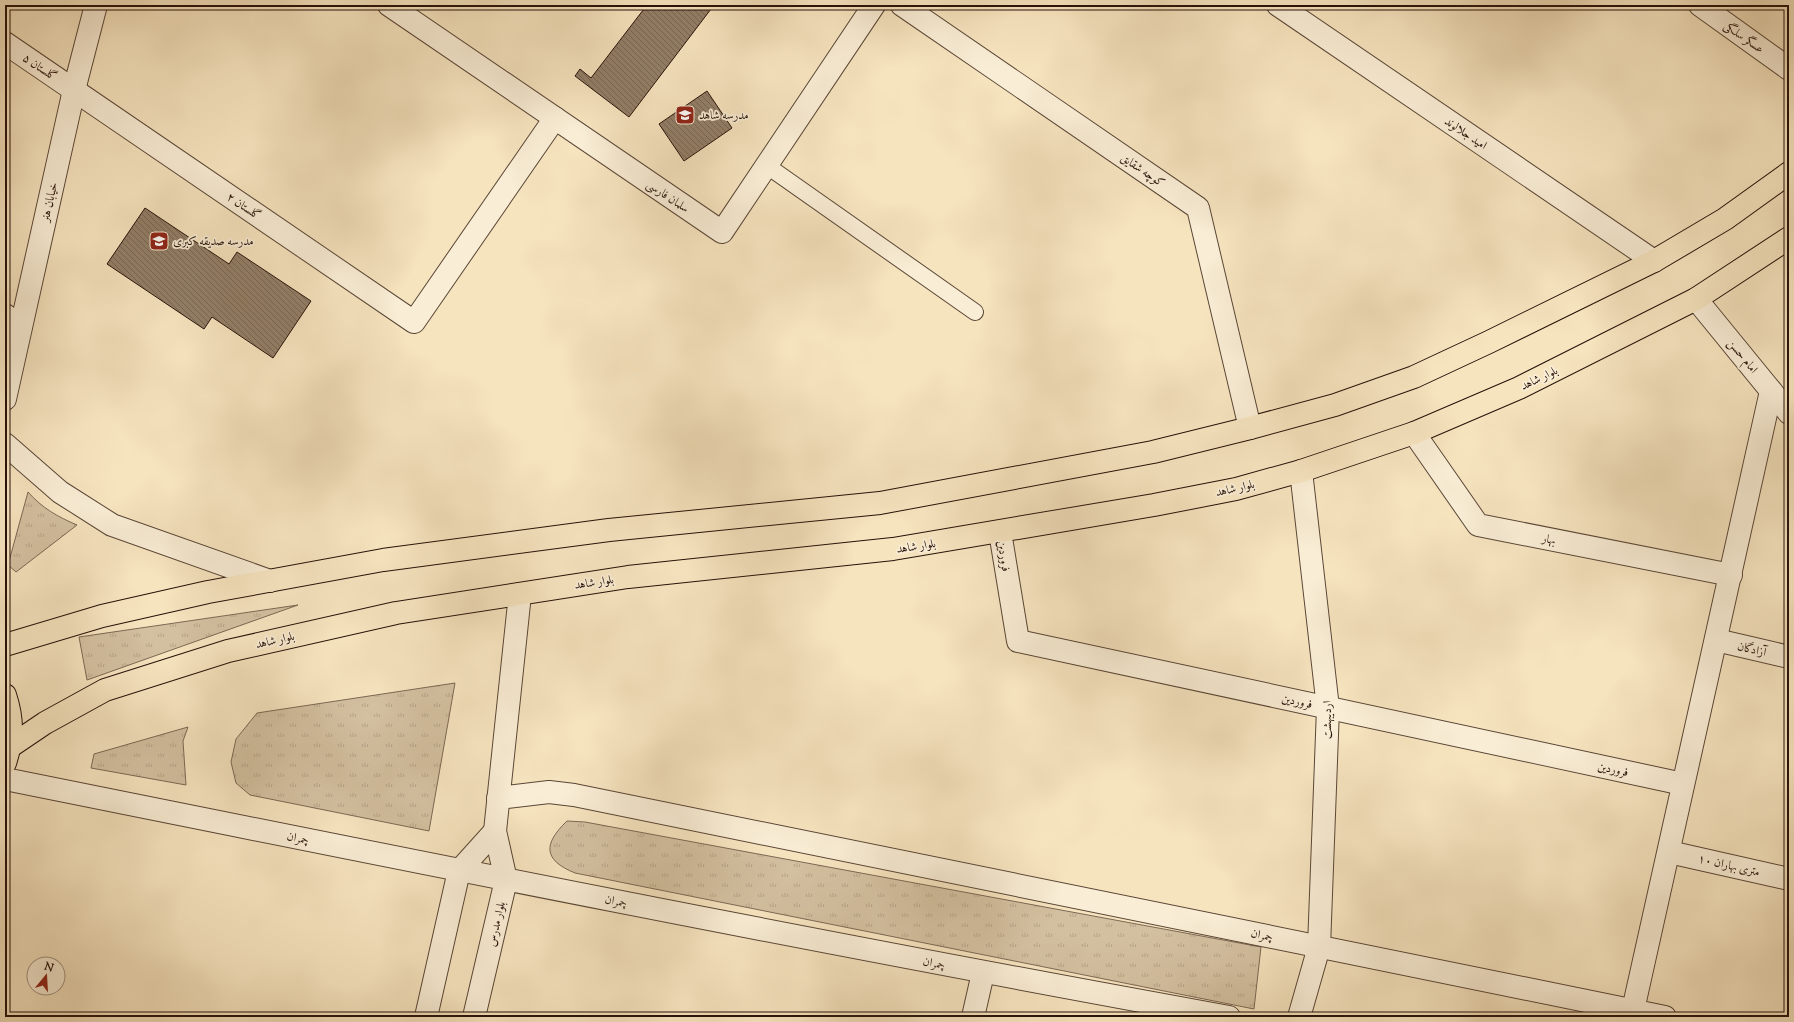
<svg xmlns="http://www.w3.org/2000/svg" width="1794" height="1022" font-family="'Sorts Mill Goudy',Amiri,serif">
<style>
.grass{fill:url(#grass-tufts);stroke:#7c6854}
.building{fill:url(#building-back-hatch);stroke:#261109}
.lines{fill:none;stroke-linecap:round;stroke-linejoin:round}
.service-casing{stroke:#5a4636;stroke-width:18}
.minor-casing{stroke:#5a4636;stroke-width:24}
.tertiary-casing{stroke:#5a4636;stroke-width:24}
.primary-casing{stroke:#261109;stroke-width:24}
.service{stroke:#f9edd5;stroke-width:16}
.minor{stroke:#f9edd5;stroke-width:22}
.tertiary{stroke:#f9edd5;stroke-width:22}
.primary{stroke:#f6e4bf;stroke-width:22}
.labels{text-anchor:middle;stroke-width:3.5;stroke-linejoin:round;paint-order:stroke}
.street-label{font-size:12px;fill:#261109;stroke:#f9edd5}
.poi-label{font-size:12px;fill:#261109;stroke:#f9edd5;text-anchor:start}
</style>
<defs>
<pattern id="grass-tufts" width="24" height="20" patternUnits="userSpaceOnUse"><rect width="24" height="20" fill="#d3c0a0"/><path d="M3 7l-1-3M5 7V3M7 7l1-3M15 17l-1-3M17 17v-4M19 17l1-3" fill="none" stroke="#b5a488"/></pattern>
<pattern id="building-back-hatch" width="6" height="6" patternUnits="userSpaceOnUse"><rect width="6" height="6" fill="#927f68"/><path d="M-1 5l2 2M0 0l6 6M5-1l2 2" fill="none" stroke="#776754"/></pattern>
</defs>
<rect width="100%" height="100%" fill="#f6e4bf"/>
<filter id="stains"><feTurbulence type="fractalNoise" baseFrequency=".005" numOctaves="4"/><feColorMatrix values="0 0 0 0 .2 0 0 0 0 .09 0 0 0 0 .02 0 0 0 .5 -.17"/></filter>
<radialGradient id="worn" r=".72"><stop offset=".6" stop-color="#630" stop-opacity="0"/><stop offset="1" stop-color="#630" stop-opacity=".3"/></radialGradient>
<g class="grass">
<path d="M28 492C42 508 58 517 77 525L16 572 8 565Z"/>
<path d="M298 605 87 680 79 637Z"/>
<path d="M455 683 429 831 250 795 236 783 231 762 236 739 257 713Z"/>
<path d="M188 727 183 741 186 785 91 768 94 754Z"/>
<path d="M567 821 585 822 1261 947 1254 1009 575 873C543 860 543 844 567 821Z"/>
</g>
<g class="building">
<path d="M647 5H714L629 117 575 76 580 69 591 78Z"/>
<path d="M707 91 732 128 684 161 659 124Z"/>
<path d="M145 208 229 264 237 252 311 301 273 358 212 317 204 329 107 264Z"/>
</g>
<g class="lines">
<g class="service-casing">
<path id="service" d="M766 165 975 312"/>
</g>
<g class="minor-casing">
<g id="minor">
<path d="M389 5 722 232 874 5"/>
<path d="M902 5 1198 208 1250 428"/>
<path d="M1278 5 1654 261"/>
<path d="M1700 5 1789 69"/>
<path d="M5 43 414 322 555 118"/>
<path d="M5 315 21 326"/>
<path d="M1414 433 1478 525 1731 575"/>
<path d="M1000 532 1018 641 1683 784"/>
<path d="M1716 640 1789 657"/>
<path d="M5 779C412 861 820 943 1229 1017"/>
<path d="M498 798 549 792 574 795 1665 1017"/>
<path d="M1669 852 1789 879"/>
<path d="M1633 1010 1771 391"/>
<path d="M426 1017 459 871 495 831"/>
<path d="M474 1017 506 880 495 831 520 594"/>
<path d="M973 1017 983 973"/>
<path d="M1299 1017 1319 947 1328 708 1301 471"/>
</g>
</g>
<g class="tertiary-casing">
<g id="tertiary">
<path d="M1696 299 1789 413"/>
<path d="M5 399 74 90 96 5"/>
<path d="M5 444 60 492 112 525 270 581"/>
</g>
</g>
<g class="primary-casing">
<g id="primary">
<path d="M5 645 102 616 208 592 383 560 609 530 880 503 1153 452 1250 428 1335 405 1414 377 1489 342 1654 261 1725 219 1789 173"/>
<path d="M5 695C13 719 13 739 5 763"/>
<path d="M11 746 45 723 105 690 228 651 396 613 628 577 893 549 1154 505 1236 489 1301 471 1414 433 1519 388 1696 299 1789 238"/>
</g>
</g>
<use href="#service" class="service"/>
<use href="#minor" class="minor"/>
<use href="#tertiary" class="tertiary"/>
<use href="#primary" class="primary"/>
</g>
<defs>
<g id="school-square" transform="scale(1)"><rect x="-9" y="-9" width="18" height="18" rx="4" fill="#8f2418" stroke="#f9edd5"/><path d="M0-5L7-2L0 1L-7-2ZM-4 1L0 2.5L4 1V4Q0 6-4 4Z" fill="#fff"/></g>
</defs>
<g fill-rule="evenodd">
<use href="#school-square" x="685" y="115"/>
<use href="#school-square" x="159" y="241"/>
</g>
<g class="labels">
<g class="street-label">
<text transform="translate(1744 37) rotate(35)" y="4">عسگر سلگی</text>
<text transform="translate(40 67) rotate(34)" y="4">گلستان ۵</text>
<text transform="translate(1466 133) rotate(34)" y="4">امید جلالوند</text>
<text transform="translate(1143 170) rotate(34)" y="4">کوچه شقایق</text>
<text transform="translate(668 196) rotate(34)" y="4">سلمان فارسی</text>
<text transform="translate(49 202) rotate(-77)" y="4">خیابان هنر</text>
<text transform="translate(244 206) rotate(34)" y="4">گلستان ۲</text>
<text transform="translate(1743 356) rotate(51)" y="4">امام حسن</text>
<text transform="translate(1539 378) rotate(-26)" y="4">بلوار شاهد</text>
<text transform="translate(1235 488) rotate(-13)" y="4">بلوار شاهد</text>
<text transform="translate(1549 539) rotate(11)" y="4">بهار</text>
<text transform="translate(916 546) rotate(-9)" y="4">بلوار شاهد</text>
<text transform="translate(1004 556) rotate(81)" y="4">فروردین</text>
<text transform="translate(594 582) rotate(-9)" y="4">بلوار شاهد</text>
<text transform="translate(275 640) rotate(-13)" y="4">بلوار شاهد</text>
<text transform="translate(1752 649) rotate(13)" y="4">آزادگان</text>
<text transform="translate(1297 701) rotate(12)" y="4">فروردین</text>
<text transform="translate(1327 720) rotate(-90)" y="4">اردیبهشت</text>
<text transform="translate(1613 769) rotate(12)" y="4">فروردین</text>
<text transform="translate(298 838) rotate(12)" y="4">چمران</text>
<text transform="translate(1729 865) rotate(13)" y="4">۱۰ متری بهاران</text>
<text transform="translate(616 901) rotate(11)" y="4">چمران</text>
<text transform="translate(496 924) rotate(-77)" y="4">بلوار مدرس</text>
<text transform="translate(1262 935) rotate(12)" y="4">چمران</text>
<text transform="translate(934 963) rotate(11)" y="4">چمران</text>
</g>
<g class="poi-label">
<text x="699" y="119">مدرسه شاهد</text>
<text x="173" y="245">مدرسه صدیقه کبری</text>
</g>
</g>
<rect width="1794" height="1022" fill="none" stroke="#f6e4bf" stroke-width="20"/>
<rect x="6" y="6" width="1782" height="1010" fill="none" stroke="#261109" stroke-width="2"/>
<rect x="10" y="10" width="1774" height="1002" fill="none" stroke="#261109"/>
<g transform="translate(46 976) rotate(18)"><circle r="19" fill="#f9edd5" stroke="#a59583"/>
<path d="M0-3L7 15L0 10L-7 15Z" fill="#8f2418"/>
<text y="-6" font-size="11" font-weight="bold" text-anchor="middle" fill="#261109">N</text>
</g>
<rect width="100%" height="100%" filter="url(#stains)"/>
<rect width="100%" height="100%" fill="url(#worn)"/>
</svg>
